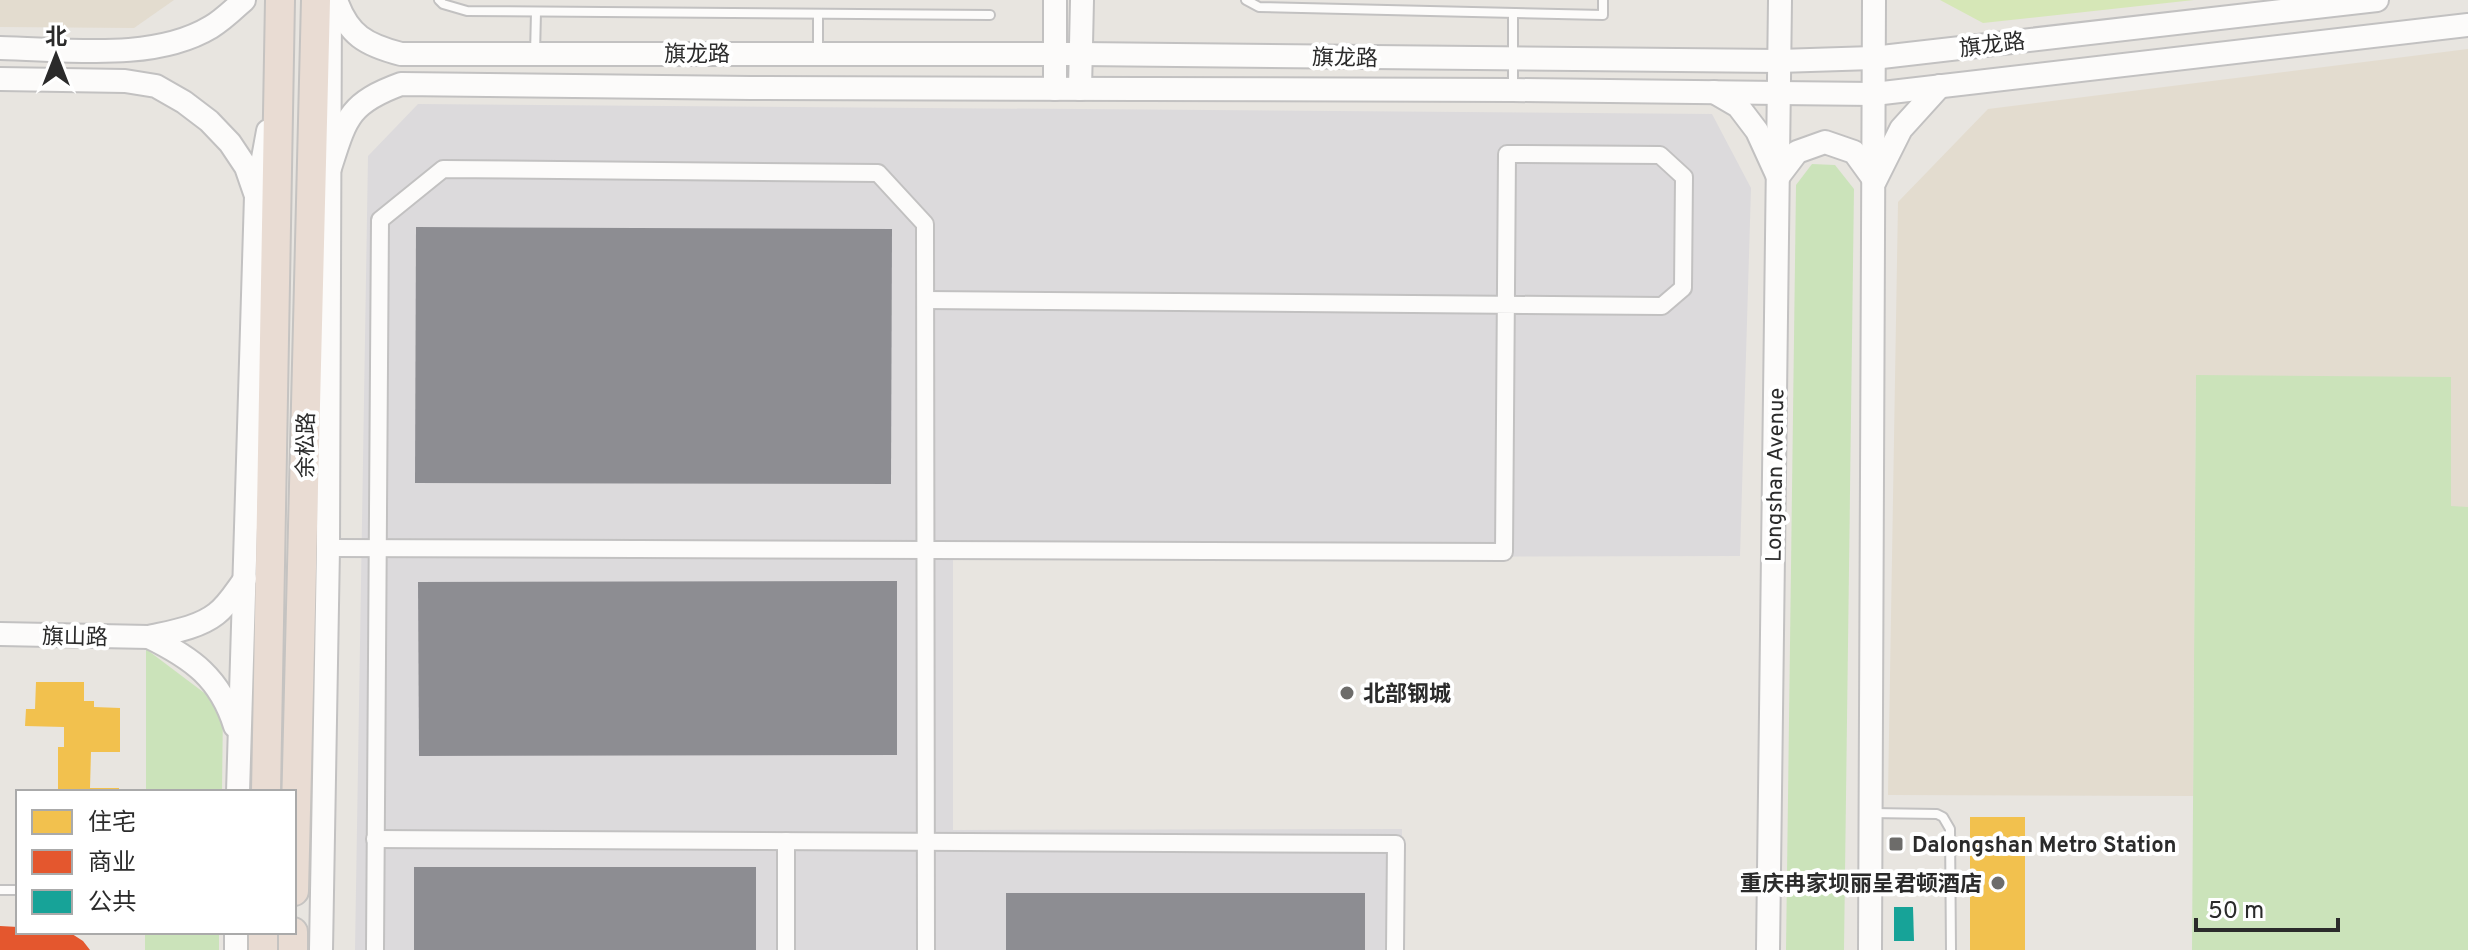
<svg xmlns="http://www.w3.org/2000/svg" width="2468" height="950" font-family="Overpass,'Noto Sans SC',sans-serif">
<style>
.industrial{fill:#dcdadc}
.education{fill:#e3dccf}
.green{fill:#cbe3ba}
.pitch{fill:#d6e7b7}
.homes{fill:#f2c14e}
.shops{fill:#e4572e}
.public{fill:#17a398}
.industry{fill:#8d8d92}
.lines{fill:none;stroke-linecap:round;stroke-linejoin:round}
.lane-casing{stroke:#c2c1c1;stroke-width:12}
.street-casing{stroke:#c2c1c1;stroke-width:20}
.secondary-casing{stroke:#c2c1c1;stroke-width:26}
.highway-casing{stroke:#c5c3c1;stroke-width:32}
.lane{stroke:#fcfbfa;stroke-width:8}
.street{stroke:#fcfbfa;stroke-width:16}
.secondary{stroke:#fcfbfa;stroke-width:22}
.highway{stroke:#e9dcd3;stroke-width:28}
.poi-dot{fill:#6d6c6a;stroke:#fff;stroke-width:3}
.labels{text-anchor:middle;stroke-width:8;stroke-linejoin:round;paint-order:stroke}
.street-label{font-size:22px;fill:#2b2b2b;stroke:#fff}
.poi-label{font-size:22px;font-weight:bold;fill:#2b2b2b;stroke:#fff;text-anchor:start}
</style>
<rect width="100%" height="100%" fill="#e8e5e0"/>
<path class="industrial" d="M418 104 1712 114 1751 188 1740 556 953 558V830L1402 829 1401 950H355L368 156Z"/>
<g class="education">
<path d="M0 0H174L134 28 0 27Z"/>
<path d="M2468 49V507H2451L2196 375 2193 796 1888 795 1898 202 1988 109Z"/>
</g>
<g class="green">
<path d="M1812 164 1835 165 1854 189 1844 950H1786L1796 185Z"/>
<path d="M2196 375 2451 377V506L2468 507V950H2192Z"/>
<path d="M146 649 223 707 222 792H146Z"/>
<rect x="145" y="932" width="74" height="18"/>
</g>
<path class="pitch" d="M1940 0H2194L1983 23Z"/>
<g class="homes">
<path d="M36 682H84V701H94V707L120 708V752H91L90 788H119V792L58 791V747H64V727L25 726 26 709H35Z"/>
<rect x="1970" y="817" width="55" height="133"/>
</g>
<path class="shops" d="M0 926 18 927V932H69L83 941 90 950H0Z"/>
<path class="public" d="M1894 907H1913L1914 941H1894Z"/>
<g class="industry">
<path d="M416 227 892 229 891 484 415 483Z"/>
<path d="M897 581V755L419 756 418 582Z"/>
<rect x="414" y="867" width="342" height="83"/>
<rect x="1006" y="893" width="359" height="57"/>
</g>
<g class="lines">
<g class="lane-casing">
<g id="lane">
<path d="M439 0 443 4 467 11 990 15"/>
<path d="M1246 0 1259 7 1603 15V0"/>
<path d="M818 14V53"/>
<path d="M535 54 536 12"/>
<path d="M1513 90V15"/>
<path d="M1872 813 1937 814 1943 817 1950 829 1951 950"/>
<path d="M0 890H18"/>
</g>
</g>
<g class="street-casing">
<g id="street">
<path d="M328 548 1504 552 1507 154 1660 155 1684 177 1683 288 1662 306 926 300"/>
<path d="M375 839 1396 844 1395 950"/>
<path d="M375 950 380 220 443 169 878 173 925 224 926 950"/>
<path d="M786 950V841"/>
</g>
</g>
<g class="secondary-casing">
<g id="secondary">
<path d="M336 0C348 35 366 45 401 54H1081L1779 61 1873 58 2377 0"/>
<path d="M0 48C65 49 153 62 211 27 223 20 234 9 244 0"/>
<path d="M0 79 125 81 156 86 184 102 209 121 230 143 246 167 255 193"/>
<path d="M1055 89V0"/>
<path d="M1080 89 1082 0"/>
<path d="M1714 92 1738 106 1757 131 1778 177 1797 152 1825 142 1854 152 1875 181 1901 129 1940 86"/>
<path d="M330 168C346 118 349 103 401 84L751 88 1513 90 1874 94 2468 25"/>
<path d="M0 634 149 637"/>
<path d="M235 726C220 678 192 658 149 637 171 632 198 628 216 614 228 605 236 591 245 579"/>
<path d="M238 792 256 196 268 131"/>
<path d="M236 950V932"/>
<path d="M321 950 328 548 330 0"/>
<path d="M1768 950 1780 0"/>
<path d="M1870 950 1874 0"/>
</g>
</g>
<g class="highway-casing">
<g id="highway">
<path d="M266 792 280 0"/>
<path d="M294 891 316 0"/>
<path d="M263 950V932"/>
<path d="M293 950V932"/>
</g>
</g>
<use href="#lane" class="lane"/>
<use href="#street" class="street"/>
<use href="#secondary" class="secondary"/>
<use href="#highway" class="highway"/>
</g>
<g class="poi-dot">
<circle cx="1347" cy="693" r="8"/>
<rect x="1888" y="836" width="16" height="16" rx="4"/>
<circle cx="1998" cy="883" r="8"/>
</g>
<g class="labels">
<g class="street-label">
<text transform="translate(1992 44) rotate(-7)" y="8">旗龙路</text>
<text x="697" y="61">旗龙路</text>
<text transform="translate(1345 57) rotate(1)" y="8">旗龙路</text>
<text transform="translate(305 445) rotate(-89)" y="8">余松路</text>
<text transform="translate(1774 475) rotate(-89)" y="8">Longshan Avenue</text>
<text transform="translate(75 636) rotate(1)" y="8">旗山路</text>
</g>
<g class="poi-label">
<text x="1363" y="701">北部钢城</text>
<text x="1912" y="852">Dalongshan Metro Station</text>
<text x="1982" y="891" text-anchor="end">重庆冉家坝丽呈君顿酒店</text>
</g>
</g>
<rect x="16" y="790" width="280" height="144" fill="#ffffff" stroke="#aaaaaa" stroke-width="2"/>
<rect x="32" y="810" width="40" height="24" fill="#f2c14e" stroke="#aaaaaa" stroke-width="2"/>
<text x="88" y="830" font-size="24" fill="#2b2b2b">住宅</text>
<rect x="32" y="850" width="40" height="24" fill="#e4572e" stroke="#aaaaaa" stroke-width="2"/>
<text x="88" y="870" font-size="24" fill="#2b2b2b">商业</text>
<rect x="32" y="890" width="40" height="24" fill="#17a398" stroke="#aaaaaa" stroke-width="2"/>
<text x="88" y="910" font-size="24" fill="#2b2b2b">公共</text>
<g transform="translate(56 56)" stroke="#ffffff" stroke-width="6" paint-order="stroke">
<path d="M0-6L14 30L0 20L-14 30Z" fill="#2b2b2b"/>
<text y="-12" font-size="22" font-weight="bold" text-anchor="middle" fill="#2b2b2b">北</text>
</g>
<path d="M2196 918v12h142v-12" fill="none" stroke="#2b2b2b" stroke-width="4"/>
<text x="2208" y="918" font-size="24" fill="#2b2b2b" stroke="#ffffff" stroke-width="6" paint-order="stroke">50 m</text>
</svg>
